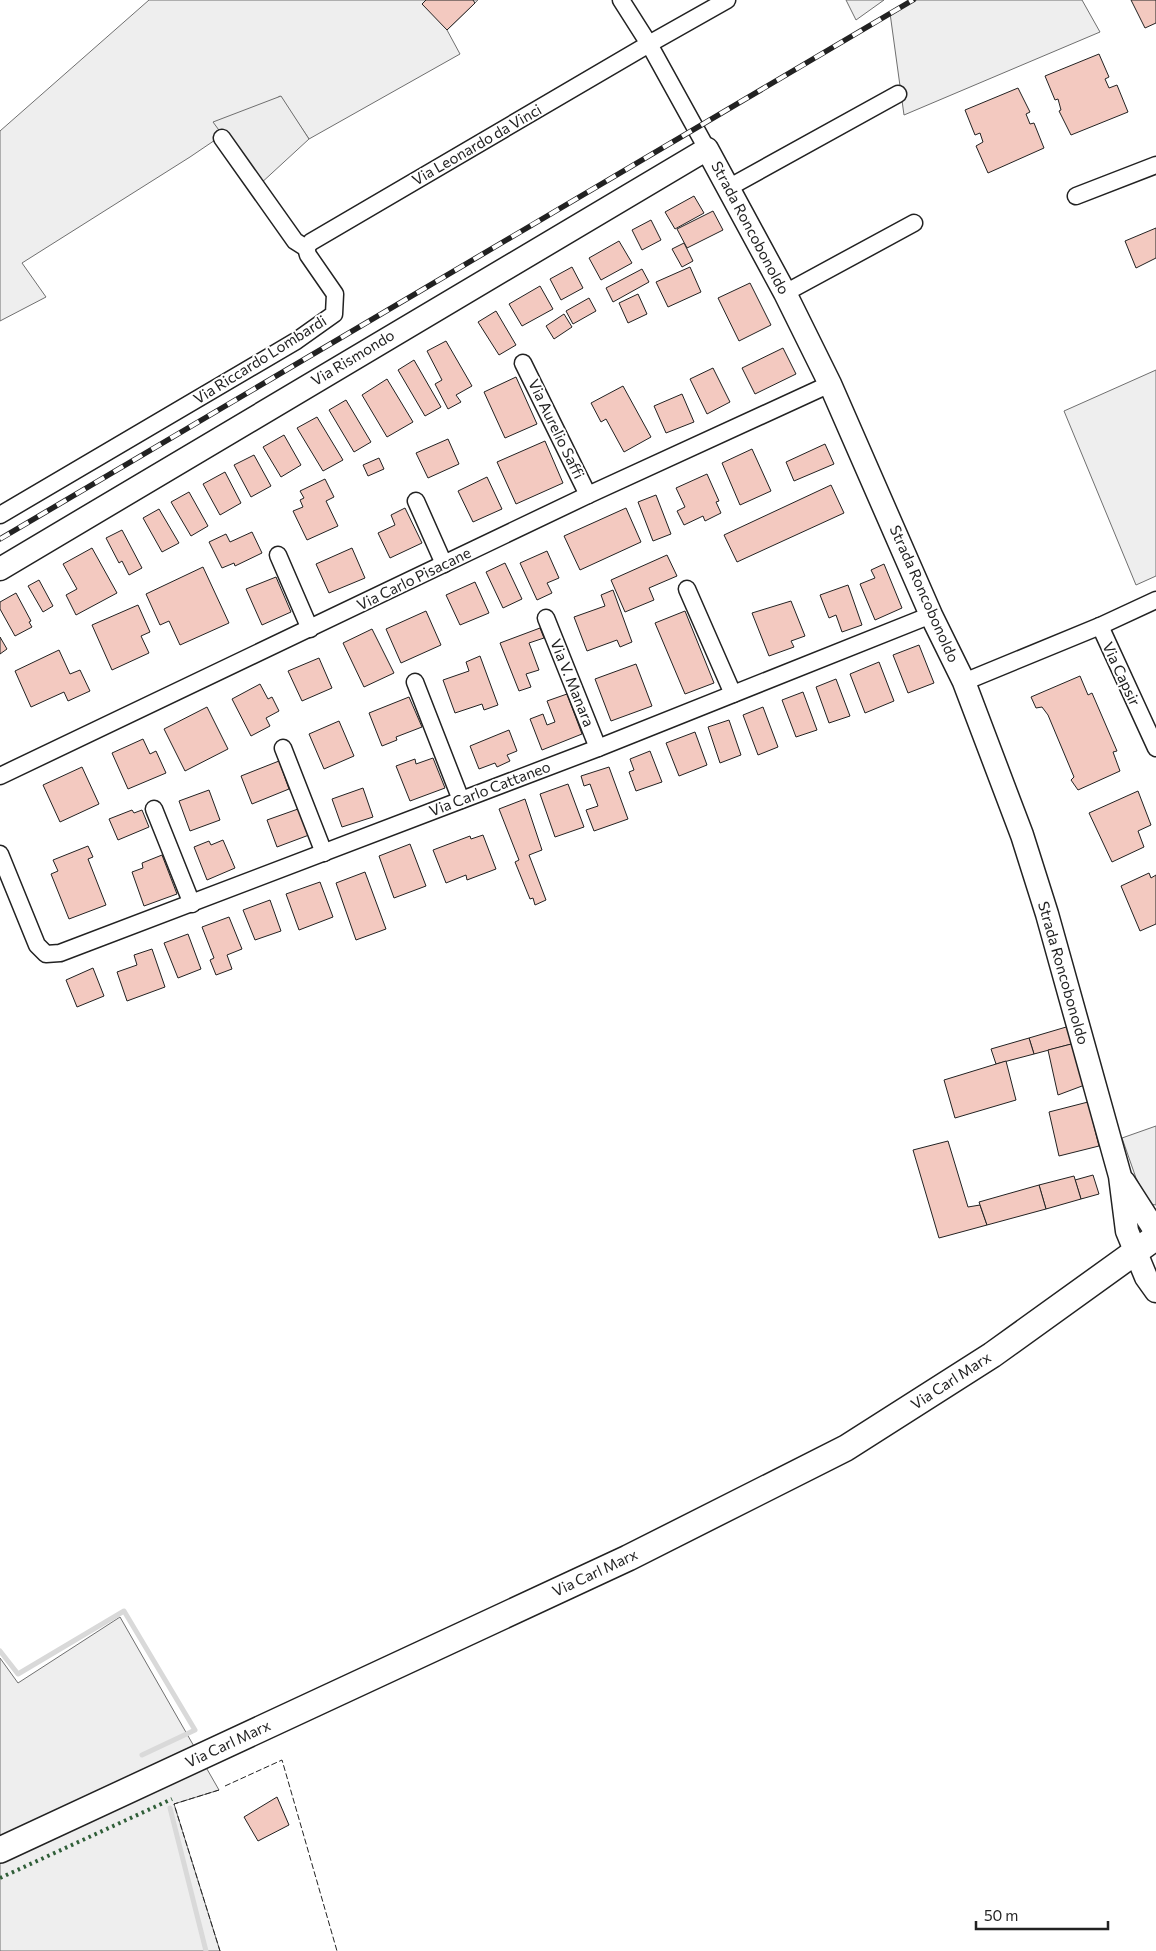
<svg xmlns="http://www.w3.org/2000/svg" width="1156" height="1951" font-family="Commissioner,sans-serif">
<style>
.green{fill:#eee;stroke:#6f6f6f}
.parking{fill:#ededed;stroke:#6f6f6f}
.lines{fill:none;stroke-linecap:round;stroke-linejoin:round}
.stream{stroke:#d9d9d9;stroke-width:5}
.building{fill:#f3c9c0;stroke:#222}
.street-casing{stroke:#222;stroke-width:19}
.secondary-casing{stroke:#222;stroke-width:25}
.primary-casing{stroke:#222;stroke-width:28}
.street{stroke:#fff;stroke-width:16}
.secondary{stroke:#fff;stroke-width:22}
.primary{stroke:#fff;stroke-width:25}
.rail-casing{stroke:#222;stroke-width:5.5}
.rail{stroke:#fff;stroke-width:4;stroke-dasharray:11;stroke-linecap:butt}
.hedge{stroke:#2f5e38;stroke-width:4;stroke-dasharray:2.5 4;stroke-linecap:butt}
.fence{stroke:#222;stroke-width:1;stroke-dasharray:6 2.5;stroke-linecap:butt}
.labels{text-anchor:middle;stroke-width:4;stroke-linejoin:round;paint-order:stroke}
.street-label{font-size:15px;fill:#222;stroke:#fff}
</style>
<rect width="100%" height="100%" fill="#fff"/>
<g class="green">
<path d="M149 0H478L447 30 460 54 309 139 280 96 190 157 22 263 46 297 0 321V131Z"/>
<path d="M846 0H884L856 20Z"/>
<path d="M917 0H1082L1100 32 904 115 890 13Z"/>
<path d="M1156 370V576L1136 585 1064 411Z"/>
<path d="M1156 1126V1205L1150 1204 1136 1178 1122 1138Z"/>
<path d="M120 1617 219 1790 174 1804 220 1951H0V1658L18 1683Z"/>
</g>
<path class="parking" d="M281 96 309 139 259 185 213 122Z"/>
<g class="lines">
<g class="stream">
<path d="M0 1651 18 1674 124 1611 195 1730 142 1755"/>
<path d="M170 1808 206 1951"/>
</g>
</g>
<g class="building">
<path d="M426 0H473L475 3 447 30 422 4Z"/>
<path d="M1131 0H1156V23L1145 28Z"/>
<path d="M1099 54 1109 77 1105 79 1109 88 1117 85 1128 112 1071 135 1059 111 1061 110 1058 99 1055 100 1045 76Z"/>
<path d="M1018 88 1030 112 1026 114 1030 124 1034 123 1044 148 988 173 976 146 983 142 980 133 975 135 965 110Z"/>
<path d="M694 196 704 213 675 229 665 212Z"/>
<path d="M713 211 723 230 687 248 677 229Z"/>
<path d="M651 220 661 240 642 250 632 230Z"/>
<path d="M1156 228V258L1136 268 1125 241Z"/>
<path d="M619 241 632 263 601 280 589 258Z"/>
<path d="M684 243 693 261 682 267 672 249Z"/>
<path d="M572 267 583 288 561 300 550 279Z"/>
<path d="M690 267 701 292 668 307 656 282Z"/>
<path d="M642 269 649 282 613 302 606 288Z"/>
<path d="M750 283 771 325 739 341 718 298Z"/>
<path d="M540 286 553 309 522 326 509 304Z"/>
<path d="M638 294 647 314 628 323 619 303Z"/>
<path d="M589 298 596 311 573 324 566 311Z"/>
<path d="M496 311 516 345 499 355 478 322Z"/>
<path d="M564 314 572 327 554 339 546 326Z"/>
<path d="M446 341 472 386 456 395 461 402 448 409 435 384 442 380 427 351Z"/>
<path d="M783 348 796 374 755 394 742 368Z"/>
<path d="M414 360 441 407 425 416 398 370Z"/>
<path d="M713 368 730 402 707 414 690 379Z"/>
<path d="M516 377 537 424 505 438 484 392Z"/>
<path d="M387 379 413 422 387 437 362 395Z"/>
<path d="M623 386 651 437 624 452 606 419 601 422 591 403Z"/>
<path d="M682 394 694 422 666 433 654 406Z"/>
<path d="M346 400 371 442 354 452 329 410Z"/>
<path d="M317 417 343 460 323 471 297 428Z"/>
<path d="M284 435 301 465 281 477 263 447Z"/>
<path d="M448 439 459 464 428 478 416 453Z"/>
<path d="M545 441 563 483 516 504 497 462Z"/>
<path d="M825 444 834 464 794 481 786 462Z"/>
<path d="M752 449 771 491 740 505 722 463Z"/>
<path d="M254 455 271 486 251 497 234 465Z"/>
<path d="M379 458 384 469 368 476 363 465Z"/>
<path d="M225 472 241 503 220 515 203 484Z"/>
<path d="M707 474 719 501 716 502 721 513 705 521 703 516 684 525 677 511 685 507 676 488Z"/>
<path d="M487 477 502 509 473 522 458 491Z"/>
<path d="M325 479 334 497 326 501 338 526 307 540 293 511 303 507 300 500 304 498 300 491Z"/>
<path d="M831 485 844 513 737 562 724 535Z"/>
<path d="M189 492 208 526 191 536 171 502Z"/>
<path d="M656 495 671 534 653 541 638 502Z"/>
<path d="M405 508 422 543 390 558 378 533 395 525 391 515Z"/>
<path d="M626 508 641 542 580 570 564 536Z"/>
<path d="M159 509 179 543 162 552 143 518Z"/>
<path d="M122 530 142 568 129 575 122 561 119 563 106 538Z"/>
<path d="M252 532 262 553 235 566 234 563 222 568 209 542 226 534 230 542Z"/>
<path d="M92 548 117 593 76 615 66 595 77 589 63 564Z"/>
<path d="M352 548 365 578 329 593 316 564Z"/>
<path d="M547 551 559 578 547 583 552 593 537 600 520 563Z"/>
<path d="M667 555 677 576 649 588 654 600 625 612 611 580Z"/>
<path d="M505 563 522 599 503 608 486 572Z"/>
<path d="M884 564 902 608 875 620 860 584 875 578 871 570Z"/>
<path d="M203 567 229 623 180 645 169 621 160 625 146 594Z"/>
<path d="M276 577 291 612 262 625 246 589Z"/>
<path d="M39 580 53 606 43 612 28 586Z"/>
<path d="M475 582 489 613 460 625 446 595Z"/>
<path d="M848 585 862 625 842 632 836 615 829 618 820 595Z"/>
<path d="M613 590 632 642 620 647 617 640 587 651 574 617 605 606 601 595Z"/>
<path d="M16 593 31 621 29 622 32 627 15 636 0 609V602Z"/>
<path d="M791 601 805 636 791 641 794 647 769 656 752 613Z"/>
<path d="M138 605 150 632 141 636 149 653 112 670 92 625Z"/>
<path d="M426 611 441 645 401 663 386 629Z"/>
<path d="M685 611 714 683 685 694 655 623Z"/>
<path d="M540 628 544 638 529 643 539 670 526 674 531 687 519 691 500 643Z"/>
<path d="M372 629 394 673 364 687 343 643Z"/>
<path d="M0 637 7 649 0 654Z"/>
<path d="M919 645 934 683 908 693 893 655Z"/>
<path d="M59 650 70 674 80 670 90 691 68 701 64 692 31 707 15 671Z"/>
<path d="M480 656 498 705 484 710 482 704 455 713 443 680 469 671 466 662Z"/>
<path d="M319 658 332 688 302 701 288 671Z"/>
<path d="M879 662 894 701 865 713 850 674Z"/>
<path d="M636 664 652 706 611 721 595 679Z"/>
<path d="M1080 676 1088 695 1092 693 1117 751 1113 752 1120 771 1078 790 1071 780 1074 777 1048 715 1042 707 1036 708 1031 697Z"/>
<path d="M836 679 850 716 829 723 816 687Z"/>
<path d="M260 684 268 699 272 697 279 711 266 718 270 726 251 736 232 699Z"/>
<path d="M803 692 817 730 796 737 782 700Z"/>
<path d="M567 694 582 734 542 750 530 719 543 714 547 725 555 722 547 701Z"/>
<path d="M409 697 422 727 396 737 397 740 382 746 369 713Z"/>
<path d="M207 707 228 749 185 771 164 729Z"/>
<path d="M763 707 778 747 758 755 743 715Z"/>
<path d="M729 720 741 755 720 763 708 727Z"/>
<path d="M339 721 354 756 324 769 309 734Z"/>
<path d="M509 730 517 751 507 755 510 761 497 767 495 763 479 769 470 746Z"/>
<path d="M695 732 707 765 679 776 666 743Z"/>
<path d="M143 739 150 754 156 751 166 773 128 789 112 753Z"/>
<path d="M650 751 662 782 636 791 629 772 634 770 630 759Z"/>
<path d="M433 758 445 788 410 801 396 766 415 759 416 764Z"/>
<path d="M279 761 289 789 252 804 241 776Z"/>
<path d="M82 767 99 804 60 822 43 785Z"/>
<path d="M609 767 628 819 594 831 586 810 598 806 590 784 584 786 581 776Z"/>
<path d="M568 784 584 827 555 837 540 794Z"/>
<path d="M363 788 373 817 342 827 332 799Z"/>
<path d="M209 790 220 820 190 831 179 801Z"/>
<path d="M1138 791 1151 825 1138 831 1144 847 1112 862 1089 813Z"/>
<path d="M525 799 542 850 529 855 546 900 535 905 533 898 530 899 515 862 519 860 499 809Z"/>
<path d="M298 809 309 835 277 847 267 820Z"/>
<path d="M132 810 134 813 142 810 149 827 118 840 109 819Z"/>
<path d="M483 835 496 869 467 880 466 875 446 883 433 850 470 836 471 839Z"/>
<path d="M223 840 235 868 207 880 194 847 209 841 211 845Z"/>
<path d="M410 844 426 886 394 898 379 856Z"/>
<path d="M88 846 93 857 88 859 106 905 69 919 51 874 58 871 53 860Z"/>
<path d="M162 855 177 894 144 906 132 872 143 868 142 863Z"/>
<path d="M365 872 386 929 356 940 336 883Z"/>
<path d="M1149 873 1151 878 1156 875V924L1140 931 1121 886Z"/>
<path d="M320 882 333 917 299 930 286 894Z"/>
<path d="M270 900 281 931 255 940 243 910Z"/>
<path d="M229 917 242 949 227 955 232 969 216 975 210 960 214 958 202 927Z"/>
<path d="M188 934 201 969 178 978 164 943Z"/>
<path d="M152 949 165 987 127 1001 117 972 137 965 134 955Z"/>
<path d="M93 968 104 996 77 1007 66 980Z"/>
<path d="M1073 1025 1079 1042 1034 1054 1029 1038Z"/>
<path d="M1029 1038 1034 1054 996 1064 991 1049Z"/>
<path d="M1079 1042 1090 1083 1058 1095 1048 1050Z"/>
<path d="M1006 1061 1016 1100 955 1118 944 1080Z"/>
<path d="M1088 1102 1099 1146 1059 1156 1049 1112Z"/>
<path d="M948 1141 968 1207 980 1205 987 1225 939 1238 913 1150Z"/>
<path d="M1093 1175 1099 1194 1081 1199 1075 1180Z"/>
<path d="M1074 1176 1081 1199 1046 1209 1039 1185Z"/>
<path d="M1039 1185 1046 1209 987 1225 979 1202Z"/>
<path d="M277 1797 289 1825 258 1841 244 1817Z"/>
</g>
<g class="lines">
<g class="street-casing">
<g id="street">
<path d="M621 0 649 44 707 149"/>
<path d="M728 188 898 94"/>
<path d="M1076 196 1156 165"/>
<path d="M306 248 311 242 649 44 727 0"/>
<path d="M785 293 914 223"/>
<path d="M523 363 588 495"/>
<path d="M416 501 444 564"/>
<path d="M0 515 296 341 334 314 335 294 308 255 306 248 295 241 222 138"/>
<path d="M278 555 310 629"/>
<path d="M687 589 733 694"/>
<path d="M546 618 598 748"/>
<path d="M1100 626 1156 748"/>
<path d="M415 682 461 800"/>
<path d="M964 682 1100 626 1156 600"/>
<path d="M283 748 324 853"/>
<path d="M0 776 588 495 830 384"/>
<path d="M154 809 192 904"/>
<path d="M0 854 37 945 46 954 60 953 598 748 931 615"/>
</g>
</g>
<g class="secondary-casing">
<g id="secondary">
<path d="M0 569 707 149 785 293 830 384 931 615 964 682 1022 835 1047 914 1120 1176 1127 1231 1146 1277 1156 1291"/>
<path d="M1124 1182 1156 1232"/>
</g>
</g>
<g class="primary-casing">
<path id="primary" d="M0 1850 628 1558 846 1448 992 1355 1156 1237"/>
</g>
<use href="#street" class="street"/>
<use href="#secondary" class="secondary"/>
<use href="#primary" class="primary"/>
<g class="rail-casing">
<path id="rail" d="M0 539 913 0"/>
</g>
<use href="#rail" class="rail"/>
<path class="hedge" d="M0 1878 172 1799"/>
<g class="fence">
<path d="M225 1786 282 1760 337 1951"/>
<path d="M219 1790 174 1804 220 1951"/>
</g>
</g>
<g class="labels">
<g class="street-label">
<text transform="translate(477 145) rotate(-30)" y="5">Via Leonardo da Vinci</text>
<text transform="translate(750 228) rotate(62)" y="5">Strada Roncobonoldo</text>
<text transform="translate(353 358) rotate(-31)" y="5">Via Rismondo</text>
<text transform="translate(260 360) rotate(-32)" y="5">Via Riccardo Lombardi</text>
<text transform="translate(556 429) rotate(64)" y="5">Via Aurelio Saffi</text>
<text transform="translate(414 579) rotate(-26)" y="5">Via Carlo Pisacane</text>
<text transform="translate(924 594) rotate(66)" y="5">Strada Roncobonoldo</text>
<text transform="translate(1121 674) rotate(65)" y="5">Via Capsir</text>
<text transform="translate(572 683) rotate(68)" y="5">Via V. Manara</text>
<text transform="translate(490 789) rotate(-21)" y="5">Via Carlo Cattaneo</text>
<text transform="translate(1063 973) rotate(74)" y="5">Strada Roncobonoldo</text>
<text transform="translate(951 1381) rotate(-33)" y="5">Via Carl Marx</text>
<text transform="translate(595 1573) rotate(-25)" y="5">Via Carl Marx</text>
<text transform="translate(228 1744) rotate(-25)" y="5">Via Carl Marx</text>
</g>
</g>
<path d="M976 1921v8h132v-8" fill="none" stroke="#222222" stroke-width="2.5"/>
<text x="984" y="1921" font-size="15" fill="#222222" stroke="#ffffff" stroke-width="4" paint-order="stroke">50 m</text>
</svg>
